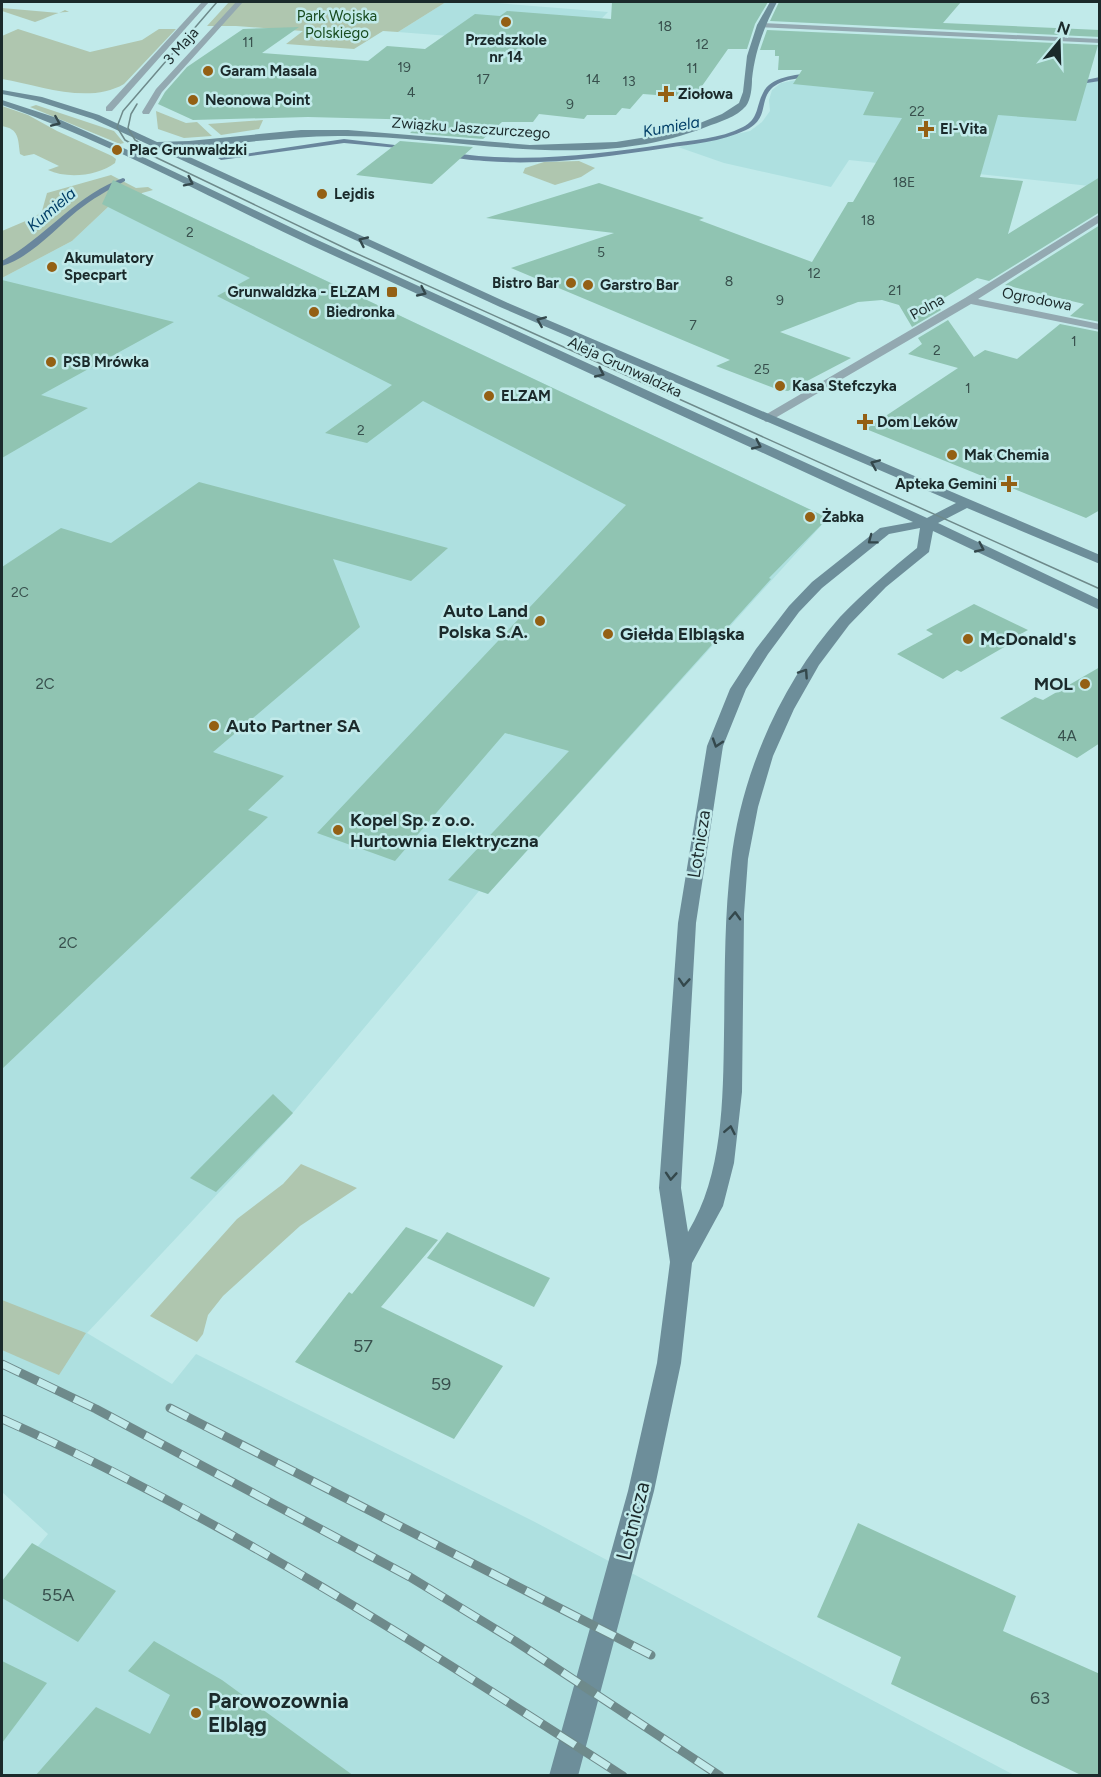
<svg xmlns="http://www.w3.org/2000/svg" width="1101" height="1777" font-family="Figtree,sans-serif">
<style>
.built{fill:#aee0e0}
.green{fill:#afc6af}
.lines{fill:none;stroke-linecap:round;stroke-linejoin:round}
.stream{fill:#69869d;fill-rule:evenodd}
.building{fill:#90c4b2}
.street{fill:#93a9b1;fill-rule:evenodd}
.secondary{fill:#6d8e9a;fill-rule:evenodd}
.tram{stroke:#6e8a8b;stroke-width:1.5}
.rail-casing{stroke:#6e8a8b;stroke-width:9}
.rail{stroke:#c1eaea;stroke-width:7;stroke-dasharray:20;stroke-linecap:butt}
.oneway{stroke:#34484c}
.poi-dot{fill:#946014;stroke:#c1eaea;stroke-width:2}
.labels{text-anchor:middle;stroke-width:5;stroke-linejoin:round;paint-order:stroke}
.far-number-label{font-size:14px;fill:#38504d}
.far-park-label{font-size:15px;fill:#184b1f;stroke:#c1eaea}
.far-poi-label{font-size:15px;font-weight:bold;fill:#1b2a2b;stroke:#c1eaea;text-anchor:start}
.far-street-label{font-size:15px;fill:#1b2a2b;stroke:#c1eaea}
.number-label{font-size:15px;fill:#38504d}
.far-water-label{font-size:16px;font-style:italic;fill:#013e67;stroke:#c1eaea}
.poi-label{font-size:18px;font-weight:bold;fill:#1b2a2b;stroke:#c1eaea;text-anchor:start}
.street-label{font-size:18px;fill:#1b2a2b;stroke:#c1eaea}
.near-number-label{font-size:18px;fill:#38504d}
.near-street-label{font-size:21px;fill:#1b2a2b;stroke:#c1eaea}
.near-poi-label{font-size:21px;font-weight:bold;fill:#1b2a2b;stroke:#c1eaea;text-anchor:start}
</style>
<rect width="100%" height="100%" fill="#c1eaea"/>
<g class="built">
<path d="M446 2H484L608 12 575 46 398 32Z"/>
<path d="M816 76 1059 87 1099 81V187L849 160 831 187 724 163 678 147 750 131 762 122 770 111 769 100 772 90 781 83Z"/>
<path d="M149 197 828 518 488 894 479 891 286 1121 87 1333 172 1384 196 1354 533 1521 1014 1775H2V1590L48 1534 2 1492V278L72 241 108 207Z"/>
</g>
<g class="green">
<path d="M229 2H446L398 32 383 31 354 49 286 44 303 31 236 26H207Z"/>
<path d="M2 8 59 13 65 10 69 12C57 11 47 18 35 22L2 11Z"/>
<path d="M18 29 90 52 142 40 159 29H176L124 84C88 105 39 85 2 79V36Z"/>
<path d="M36 105 114 131 124 143 120 144 30 107Z"/>
<path d="M2 106 28 115 57 131 112 156 116 159 115 163C98 176 67 179 48 170L59 166 34 154 24 156 20 154C18 138 19 129 2 126Z"/>
<path d="M156 111 186 123 197 122 212 136 184 138 158 129Z"/>
<path d="M263 120 259 129 221 135 208 124Z"/>
<path d="M579 161 595 168 581 177 555 185 523 173 525 168 544 162Z"/>
<path d="M111 175 136 188 148 187 153 190 142 193 139 199 108 207 72 241 2 278V231L35 217 42 211 47 193Z"/>
<path d="M301 1164 357 1188 300 1226 223 1296 208 1315 203 1334 197 1342 150 1316 237 1219 283 1184Z"/>
<path d="M2 1300 86 1333 59 1375 2 1350Z"/>
</g>
<g class="lines">
<g class="stream">
<path d="M812 73 814 76C800 79 782 78 771 89 759 102 769 119 746 130 721 142 692 144 666 148 605 157 545 166 484 161 472 160 455 159 444 154L447 152C522 164 593 155 667 144 692 140 720 139 743 127 759 119 756 106 763 93 771 76 796 75 812 73Z"/>
<path d="M1100 77V81L1074 85 1071 83Z"/>
<path d="M344 139 412 147 409 149 344 143 221 160 218 158Z"/>
<path d="M123 178 125 179V181C108 190 92 199 77 211 54 230 31 257 2 266V261C45 238 76 195 123 178Z"/>
</g>
</g>
<g class="building">
<path d="M612 2H768L755 24 747 49H728L695 96 682 97 643 94 630 109 622 108 616 115H587L584 119 539 114 533 122H502L483 139 410 133 425 120 308 117 193 120 158 104 165 92 187 67 243 29 299 27 262 53 368 61 387 46 425 49 475 14 500 16 507 11 611 19Z"/>
<path d="M779 2H961L943 23 1100 30V37L770 21Z"/>
<path d="M767 30 1098 45 1076 121 998 115 980 177 1023 181 1008 234 1100 177V212L989 281 977 278 936 303 941 310 912 327 899 305 882 300 858 302 780 332 851 358 788 391 779 390 716 366 730 360 511 268 614 233 486 218 599 183 704 218 699 220 812 262 848 202H853L902 118 863 115 874 92 793 84 802 70H778L779 56H775V50H760Z"/>
<path d="M400 141 436 144 473 147 432 184 356 175Z"/>
<path d="M113 180 828 518 769 578 771 579 488 894 448 880 569 751 505 733 395 861 317 833 626 505 423 401 367 443 325 433 392 385 217 296 250 278 102 204Z"/>
<path d="M1100 225V322L1070 316 1084 304 1005 285Z"/>
<path d="M2 280 174 322 41 395 88 408 2 458Z"/>
<path d="M948 320 974 357 985 350 1017 359 1060 324 1100 332V510L1086 518 866 429 958 368 908 354 922 344 918 338Z"/>
<path d="M199 482 448 548 411 581 333 559 360 627 213 752 284 776 248 810 268 817 2 1069V567L61 528 111 543Z"/>
<path d="M974 604 1028 630 1002 644 1006 646 961 672 957 670 943 679 897 654 933 634 926 630Z"/>
<path d="M1100 667V743L1077 758 1000 718 1035 697 1043 700Z"/>
<path d="M273 1094 293 1113 216 1192 190 1178Z"/>
<path d="M406 1227 438 1240 381 1307 503 1366 454 1439 295 1362 349 1292 352 1294Z"/>
<path d="M447 1232 550 1278 534 1307 427 1258Z"/>
<path d="M858 1523 1016 1596 1003 1631 1100 1674V1776H1083L891 1684 901 1657 817 1617Z"/>
<path d="M32 1543 116 1591 78 1642 2 1598V1581Z"/>
<path d="M154 1641 222 1680 354 1776H35L96 1707 150 1734 170 1695 128 1671Z"/>
<path d="M2 1661 47 1683 2 1743Z"/>
</g>
<g class="lines">
<g class="street">
<path d="M202 2H209L112 111H106V107Z"/>
<path d="M236 2H243L162 92 149 114H143L142 112 156 89Z"/>
<path d="M761 23 1100 39V43L758 27 757 25Z"/>
<path d="M1100 214V222L978 299 1100 324V330L971 304 770 421 766 422 760 418 965 298Z"/>
</g>
<path class="secondary" d="M770 2H777C764 27 755 51 752 79 752 87 751 99 746 106 737 117 719 122 706 127 590 173 465 137 345 136 285 135 227 147 168 147L508 303 1100 555V564L967 508 938 523 1100 600V610L933 531 929 552 886 587 849 625 819 665 794 709 773 756 758 807 748 859 744 914 742 1092 734 1163 723 1206 692 1263 681 1363 654 1491 578 1776H549L628 1491 657 1363 670 1262 659 1188 678 923 707 746 730 689 756 649 789 606 812 582 880 528 913 522C713 430 513 338 313 246 210 198 109 142 2 105V100L54 117 139 155 311 237 927 518 956 503 500 307 93 119 37 101 2 94V90L42 97 99 115 157 142 189 141 301 130H348L530 145 616 142 678 132 722 114 739 103 743 92 747 56 757 25ZM920 528 917 548C890 570 864 592 840 617 781 683 741 774 731 862 724 919 725 976 724 1034 723 1099 723 1175 688 1232L681 1188 696 923 723 746 746 689 768 654 799 612 822 588 889 534Z"/>
<g class="tram">
<path d="M217 2 123 111 117 127 125 140 155 157 351 251 1100 589"/>
<path d="M137 104 131 114 128 128 135 140 142 144"/>
</g>
<g class="rail-casing">
<g id="rail">
<path d="M2 1364 96 1409 410 1577 515 1641 720 1776"/>
<path d="M170 1408 651 1655"/>
<path d="M2 1419C220 1516 423 1647 623 1776"/>
</g>
</g>
<use href="#rail" class="rail"/>
</g>
<defs><path id="oneway-chevron" d="M-2-3.5L2.5 0L-2 3.5" fill="none" stroke-width="1.6" stroke-linecap="round" stroke-linejoin="round" transform="scale(1.5)"/></defs>
<g class="oneway">
<use href="#oneway-chevron" transform="translate(56 122) rotate(23)"/>
<use href="#oneway-chevron" transform="translate(189 182) rotate(26)"/>
<use href="#oneway-chevron" transform="translate(363 241) rotate(-155)"/>
<use href="#oneway-chevron" transform="translate(422 292) rotate(25)"/>
<use href="#oneway-chevron" transform="translate(541 321) rotate(-157)"/>
<use href="#oneway-chevron" transform="translate(600 373) rotate(25)"/>
<use href="#oneway-chevron" transform="translate(757 445) rotate(25)"/>
<use href="#oneway-chevron" transform="translate(875 464) rotate(-157)"/>
<use href="#oneway-chevron" transform="translate(872 540) rotate(143)"/>
<use href="#oneway-chevron" transform="translate(980 548) rotate(25)"/>
<use href="#oneway-chevron" transform="translate(804 673) rotate(-56)"/>
<use href="#oneway-chevron" transform="translate(717 743) rotate(108)"/>
<use href="#oneway-chevron" transform="translate(735 916) rotate(-88)"/>
<use href="#oneway-chevron" transform="translate(684 982) rotate(94)"/>
<use href="#oneway-chevron" transform="translate(730 1130) rotate(-79)"/>
<use href="#oneway-chevron" transform="translate(671 1176) rotate(94)"/>
</g>
<g class="poi-dot">
<circle cx="506" cy="22" r="6"/>
<circle cx="208" cy="71" r="6"/>
<path d="M663 85h6v6h6v6h-6v6h-6v-6h-6v-6h6z"/>
<circle cx="193" cy="100" r="6"/>
<path d="M923 120h6v6h6v6h-6v6h-6v-6h-6v-6h6z"/>
<circle cx="117" cy="150" r="6"/>
<circle cx="322" cy="194" r="6"/>
<circle cx="52" cy="267" r="6"/>
<circle cx="571" cy="283" r="6"/>
<circle cx="588" cy="285" r="6"/>
<rect x="386" y="286" width="12" height="12" rx="3"/>
<circle cx="314" cy="312" r="6"/>
<circle cx="51" cy="362" r="6"/>
<circle cx="780" cy="386" r="6"/>
<circle cx="489" cy="396" r="6"/>
<path d="M862 413h6v6h6v6h-6v6h-6v-6h-6v-6h6z"/>
<circle cx="952" cy="455" r="6"/>
<path d="M1006 475h6v6h6v6h-6v6h-6v-6h-6v-6h6z"/>
<circle cx="810" cy="517" r="6"/>
<circle cx="540" cy="621" r="6"/>
<circle cx="608" cy="634" r="6"/>
<circle cx="968" cy="639" r="6"/>
<circle cx="1085" cy="684" r="6"/>
<circle cx="214" cy="726" r="6"/>
<circle cx="338" cy="830" r="6"/>
<circle cx="196" cy="1713" r="6"/>
</g>
<g class="labels">
<g class="far-number-label">
<text x="665" y="31">18</text>
<text x="248" y="47">11</text>
<text x="702" y="49">12</text>
<text x="404" y="72">19</text>
<text x="692" y="73">11</text>
<text x="483" y="84">17</text>
<text x="593" y="84">14</text>
<text x="629" y="86">13</text>
<text x="411" y="97">4</text>
<text x="570" y="109">9</text>
<text x="917" y="116">22</text>
<text x="904" y="187">18E</text>
<text x="868" y="225">18</text>
<text x="190" y="237">2</text>
<text x="601" y="257">5</text>
<text x="814" y="278">12</text>
<text x="729" y="286">8</text>
<text x="895" y="295">21</text>
<text x="780" y="305">9</text>
<text x="693" y="330">7</text>
<text x="1074" y="346">1</text>
<text x="937" y="355">2</text>
<text x="762" y="374">25</text>
<text x="968" y="393">1</text>
<text x="361" y="435">2</text>
<text x="20" y="597">2C</text>
</g>
<g class="far-park-label">
<text x="337" y="21">Park Wojska<tspan x="337" dy="17">Polskiego</tspan></text>
</g>
<g class="far-poi-label">
<text x="506" y="45" text-anchor="middle">Przedszkole<tspan x="506" dy="17">nr 14</tspan></text>
<text x="220" y="76">Garam Masala</text>
<text x="678" y="99">Ziołowa</text>
<text x="205" y="105">Neonowa Point</text>
<text x="940" y="134">El-Vita</text>
<text x="129" y="155">Plac Grunwaldzki</text>
<text x="334" y="199">Lejdis</text>
<text x="64" y="263">Akumulatory<tspan x="64" dy="17">Specpart</tspan></text>
<text x="559" y="288" text-anchor="end">Bistro Bar</text>
<text x="600" y="290">Garstro Bar</text>
<text x="380" y="297" text-anchor="end">Grunwaldzka - ELZAM</text>
<text x="326" y="317">Biedronka</text>
<text x="63" y="367">PSB Mrówka</text>
<text x="792" y="391">Kasa Stefczyka</text>
<text x="501" y="401">ELZAM</text>
<text x="877" y="427">Dom Leków</text>
<text x="964" y="460">Mak Chemia</text>
<text x="997" y="489" text-anchor="end">Apteka Gemini</text>
<text x="822" y="522">Żabka</text>
</g>
<g class="far-street-label">
<text transform="translate(181 46) rotate(-48)" y="5">3 Maja</text>
<text transform="translate(471 128) rotate(4)" y="5">Związku Jaszczurczego</text>
<text transform="translate(1037 299) rotate(11)" y="5">Ogrodowa</text>
<text transform="translate(927 307) rotate(-29)" y="5">Polna</text>
<text transform="translate(625 367) rotate(25)" y="5">Aleja Grunwaldzka</text>
</g>
<g class="number-label">
<text x="45" y="689">2C</text>
<text x="1067" y="741">4A</text>
<text x="68" y="948">2C</text>
</g>
<g class="far-water-label">
<text transform="translate(671 126) rotate(-10)" y="6">Kumiela</text>
<text transform="translate(51 209) rotate(-40)" y="6">Kumiela</text>
</g>
<g class="poi-label">
<text x="528" y="617" text-anchor="end">Auto Land<tspan x="528" dy="21">Polska S.A.</tspan></text>
<text x="620" y="640">Giełda Elbląska</text>
<text x="980" y="645">McDonald's</text>
<text x="1073" y="690" text-anchor="end">MOL</text>
<text x="226" y="732">Auto Partner SA</text>
<text x="350" y="826">Kopel Sp. z o.o.<tspan x="350" dy="21">Hurtownia Elektryczna</tspan></text>
</g>
<g class="street-label">
<text transform="translate(699 844) rotate(-81)" y="6">Lotnicza</text>
</g>
<g class="near-number-label">
<text x="363" y="1352">57</text>
<text x="441" y="1390">59</text>
<text x="58" y="1601">55A</text>
<text x="1040" y="1704">63</text>
</g>
<g class="near-street-label">
<text transform="translate(633 1521) rotate(-76)" y="7">Lotnicza</text>
</g>
<g class="near-poi-label">
<text x="208" y="1708">Parowozownia<tspan x="208" dy="24">Elbląg</tspan></text>
</g>
</g>
<rect width="1101" height="1777" fill="none" stroke="#1b2a2b" stroke-width="6"/>
<g transform="translate(1059 42) rotate(19)" stroke="#c1eaea" stroke-width="4.5" paint-order="stroke">
<path d="M0-4.5L10 22L0 15L-10 22Z" fill="#1b2a2b"/>
<text y="-9" font-size="16" font-weight="bold" text-anchor="middle" fill="#1b2a2b">N</text>
</g>
</svg>
